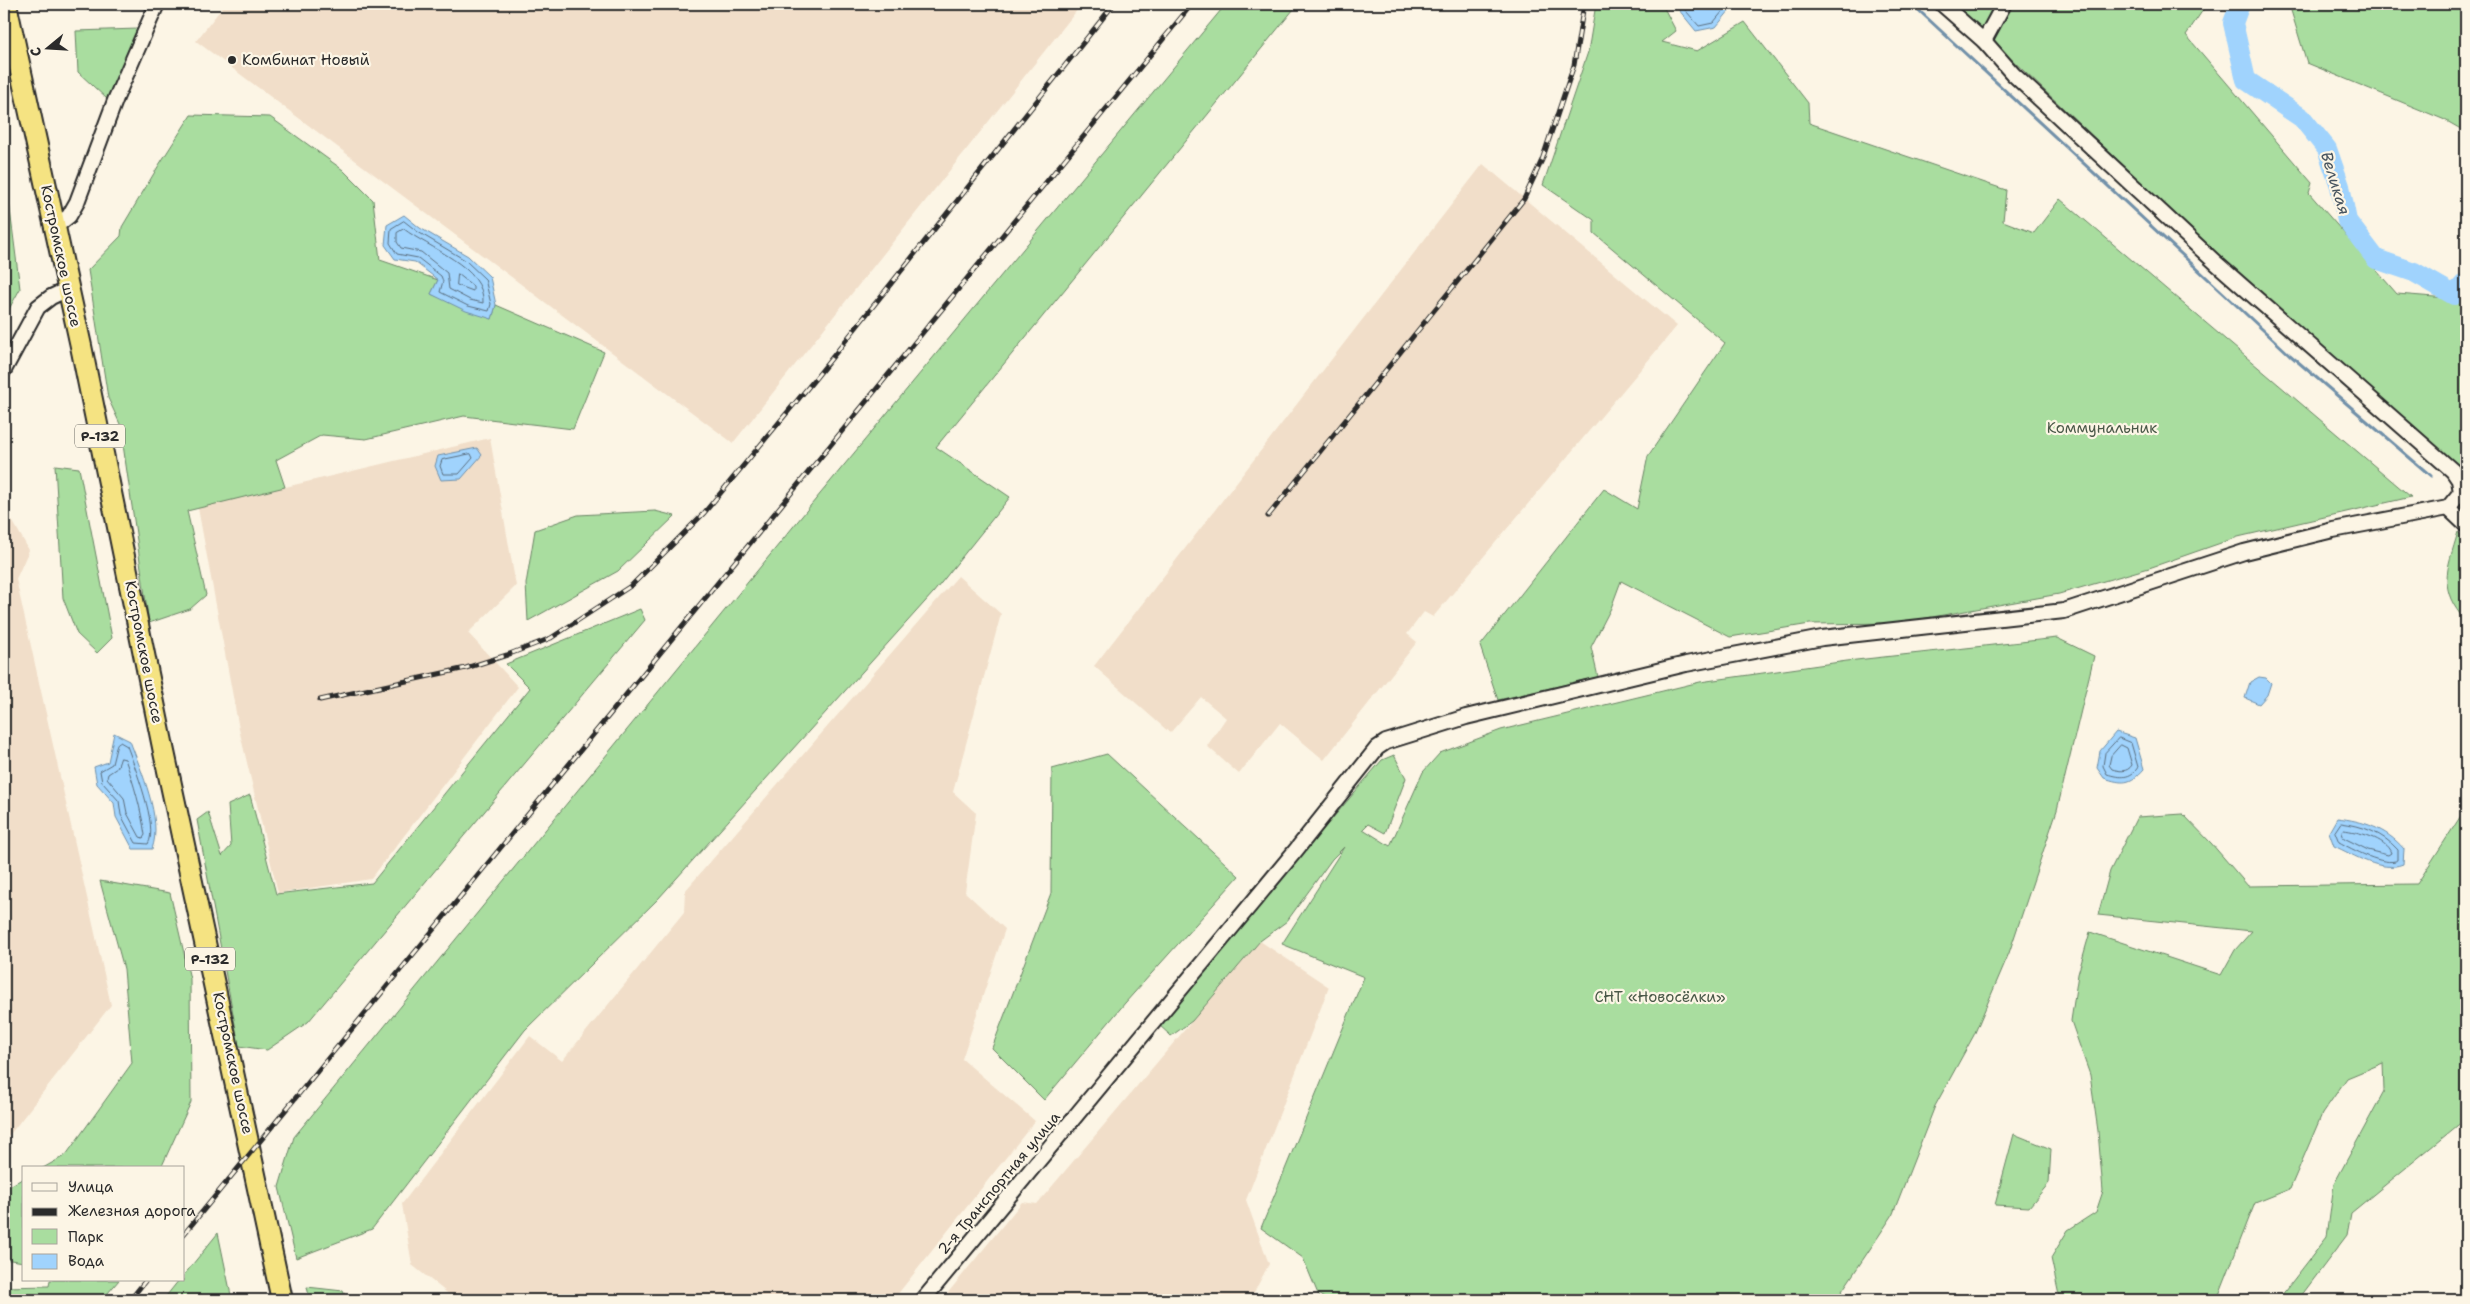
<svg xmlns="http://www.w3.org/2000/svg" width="2470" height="1304" font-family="'Shantell Sans',sans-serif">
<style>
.built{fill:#f1dec9}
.green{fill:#a9dd9f;stroke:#6a8465}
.water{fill:#a0d3fd;stroke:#7190a9}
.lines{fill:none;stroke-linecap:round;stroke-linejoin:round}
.shore{stroke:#5a6e7f;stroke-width:1}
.stream{stroke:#7190a9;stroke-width:3}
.river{stroke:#a0d3fd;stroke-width:20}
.minor-casing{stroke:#2b2b2b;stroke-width:18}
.highway-casing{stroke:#2b2b2b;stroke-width:24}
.minor{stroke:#fcf5e5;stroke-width:14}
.highway{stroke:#f5e382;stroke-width:20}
.rail-casing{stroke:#2b2b2b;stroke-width:5}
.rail{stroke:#fcf5e5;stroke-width:3;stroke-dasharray:9;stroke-linecap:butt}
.poi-dot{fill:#2b2b2b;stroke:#fcf5e5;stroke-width:2}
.labels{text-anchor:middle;stroke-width:4.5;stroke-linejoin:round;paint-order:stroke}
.shield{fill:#fcf5e5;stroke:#6a6863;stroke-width:1}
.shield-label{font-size:14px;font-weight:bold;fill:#2b2b2b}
.poi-label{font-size:15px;fill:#2b2b2b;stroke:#fcf5e5;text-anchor:start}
.street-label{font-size:15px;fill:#2b2b2b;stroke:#fcf5e5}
.park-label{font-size:15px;fill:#4a5848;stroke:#fcf5e5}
.water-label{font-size:16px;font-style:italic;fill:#485560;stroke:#fcf5e5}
</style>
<rect width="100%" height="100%" fill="#fcf5e5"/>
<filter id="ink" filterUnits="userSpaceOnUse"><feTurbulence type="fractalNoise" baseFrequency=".02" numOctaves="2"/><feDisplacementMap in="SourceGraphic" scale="10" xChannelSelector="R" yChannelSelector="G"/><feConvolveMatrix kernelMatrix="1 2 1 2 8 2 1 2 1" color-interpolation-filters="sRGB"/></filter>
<g filter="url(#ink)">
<g class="built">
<path d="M225 4H1082L733 443 196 41Z"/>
<path d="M1483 164 1677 326 1433 617 1424 612 1407 634 1417 642 1324 760 1280 723 1239 774 1207 746 1226 718 1201 697 1170 733 1094 666Z"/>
<path d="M490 438 516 586 468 633 518 687 371 879 278 893 239 729 198 508Z"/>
<path d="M12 520 29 550 16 579 111 1005 4 1142V529Z"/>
<path d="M958 576 1001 614 953 792 976 813 965 892 1005 929 962 1059 1035 1121 893 1300H456L412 1265 402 1204 530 1036 562 1061 684 912 685 891Z"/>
<path d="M1260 941 1329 987 1246 1200 1269 1264 1250 1300H942L1022 1202 1037 1204Z"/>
</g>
<g class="green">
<path d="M1226 4H1298L936 447 1010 497 933 593 658 899 525 1030 372 1229 296 1258 279 1187 294 1137 811 505Z"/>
<path d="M1596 4H1662L1676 31 1662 42 1697 51 1745 22 1808 103 1809 123 2006 190 2003 221 2034 233 2060 199 2411 497 2238 537 2149 568 2059 594 1899 623 1810 624 1730 637 1621 581 1611 608 1591 647 1598 677 1498 700 1480 646 1604 489 1637 509 1648 456 1725 343 1594 233V220L1543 185 1588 52Z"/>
<path d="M1953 4H2207L2186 35 2312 183 2309 193 2397 294 2447 298 2466 278V465L2459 472 2229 265Z"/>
<path d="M2289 4H2466V132L2445 120 2307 63Z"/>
<path d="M138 29 107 99 78 72 76 31Z"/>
<path d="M191 115 270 117 343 170 373 200 380 260 438 280 431 294 492 319 496 305 604 352 573 429 464 416 366 439 322 435 276 460 285 487 187 511 206 595 190 609 149 623 120 424 108 398 88 270 121 236 122 227 159 165Z"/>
<path d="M4 162 20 289 4 318Z"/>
<path d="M55 465 79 468 112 638 97 653 77 634 63 598Z"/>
<path d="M655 511 675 516 618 571 528 621 526 584 535 530 578 515Z"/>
<path d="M2458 532 2466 541V621C2437 589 2447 570 2458 532Z"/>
<path d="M640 609 645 620 308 1022 267 1050 239 1046 197 820 208 812 222 856 231 846 228 805 250 795 276 894 372 883 530 688 506 664Z"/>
<path d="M2057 638 2094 656 2057 810 2009 953 1974 1035 1935 1106 1892 1216 1836 1300H1327L1318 1294 1303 1258 1261 1228 1364 977 1282 944 1344 847 1332 859 1287 921 1260 941 1192 1021 1171 1036 1158 1024 1382 760 1394 755 1406 778 1385 833 1368 824 1363 829 1390 846 1423 772 1440 753 1501 730 1700 682 1847 661Z"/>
<path d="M1107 754 1239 876 1125 1003 1044 1100 992 1048 1051 893 1052 769Z"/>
<path d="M2466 792V1105L2463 1121 2351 1213 2347 1235 2298 1300H2278L2327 1237 2334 1184 2384 1091 2383 1063 2347 1078 2322 1114 2290 1189 2255 1203 2217 1300H2060L2051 1258 2068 1230 2096 1212 2103 1191 2098 1131 2090 1075 2071 1021 2078 974 2090 932 2221 975 2235 950 2252 931 2098 915 2110 871 2137 817 2183 814 2211 843 2248 886 2417 884 2464 811Z"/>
<path d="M100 881 170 893 190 979 191 1102 161 1168H43L66 1155 132 1063 124 969Z"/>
<path d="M2014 1134 2051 1149 2049 1183 2029 1207 1995 1205Z"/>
<path d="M24 1178V1262L4 1259V1189Z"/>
<path d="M218 1233 232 1300H163L179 1280H184V1275Z"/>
<path d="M50 1280H119L102 1300H4V1287L49 1286Z"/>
<path d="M307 1287 343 1291 347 1300H310Z"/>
</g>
<g class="water">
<path d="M1674 4H1725L1730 10 1716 27 1696 31Z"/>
<path d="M404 215 420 228 468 256 490 277 496 305 492 319 466 311 431 294 438 280 415 262 395 259 385 245 387 225Z"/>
<path d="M477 448 482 455 461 479 441 480 435 466 438 456Z"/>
<path d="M2259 677 2266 678 2271 683 2267 695 2259 704 2245 698 2250 682Z"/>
<path d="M2116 732 2135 738 2144 769C2130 785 2123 784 2104 778L2097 768 2100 751Z"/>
<path d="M114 733 130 741C141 771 163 819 152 849H133L116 817 114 803 97 784 94 767 108 762Z"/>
<path d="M2337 818C2363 821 2386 828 2404 849L2403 864C2381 873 2354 855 2334 846L2329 832Z"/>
</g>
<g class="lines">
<g class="shore">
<path d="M1680 4 1699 26 1713 23 1723 11 1722 4"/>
<path d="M404 221 418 232 465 260 485 279 491 304 489 311 468 306 440 292 443 281 441 276 418 258 397 254 390 243 391 229Z"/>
<path d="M404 229C428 248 486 267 483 303L470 300 449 289 447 273 421 252 401 248 397 242V233Z"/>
<path d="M458 274 473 286V291L457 285Z"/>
<path d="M471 454 473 458 459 474H443L440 466 442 460Z"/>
<path d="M2119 738 2131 743 2138 767C2131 779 2120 778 2107 774L2103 766 2105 753Z"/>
<path d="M120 742 127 746C134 765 159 827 148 844L136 843 121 815 119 801 102 782 100 771 112 764 117 744Z"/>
<path d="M2121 745 2127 748 2132 765C2127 773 2119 771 2112 769L2109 765 2111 756Z"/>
<path d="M121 758 125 759C134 784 141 809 145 835L143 838 140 837 127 813 124 798 107 778 108 774 117 768Z"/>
<path d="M2341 823C2363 826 2383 833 2398 850V860C2384 867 2352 849 2339 842L2335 832Z"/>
<path d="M2344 830C2358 832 2386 838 2391 853L2388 855 2368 850 2344 838 2342 833Z"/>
</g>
<path class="stream" d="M1912 4 2290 355 2431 476"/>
<path class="river" d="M2240 4 2233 23 2246 80 2302 118 2327 149 2340 186 2347 221 2376 259 2414 272 2454 295 2466 282"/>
<g class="minor-casing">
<g id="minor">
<path d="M1984 41 2004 4"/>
<path d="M55 227 69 216 77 202 116 98 157 4"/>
<path d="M4 370 38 307 51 297 68 289"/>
<path d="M2448 508 2466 525"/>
<path d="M923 1300 1296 850 1377 748 1386 742 1466 717 1686 664 1822 638 2064 611 2244 552 2333 530 2448 508 2461 492 2459 480 2453 471 2216 263 2013 74 1984 41 1942 4"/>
</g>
</g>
<g class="highway-casing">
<path id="highway" d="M6 4 81 346 164 752 282 1300"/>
</g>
<use href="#minor" class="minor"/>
<use href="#highway" class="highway"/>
<g class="rail-casing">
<g id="rail">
<path d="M1268 516 1524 199 1542 160 1574 65 1584 4"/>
<path d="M320 700 466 668 507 655 551 638 632 585 704 513 815 379 1114 4"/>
<path d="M184 1234 1192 4"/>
<path d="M130 1300 146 1280"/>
</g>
</g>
<use href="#rail" class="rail"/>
</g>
</g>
<circle class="poi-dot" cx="232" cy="60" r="5"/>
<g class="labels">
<g class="shield">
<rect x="75" y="424.5" width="50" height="23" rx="4"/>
<rect x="185" y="947.5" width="50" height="23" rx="4"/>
</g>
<g class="shield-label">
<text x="100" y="441">Р-132</text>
<text x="210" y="964">Р-132</text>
</g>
<g class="poi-label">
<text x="242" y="65">Комбинат Новый</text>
</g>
<g class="street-label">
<text transform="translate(61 256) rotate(78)" y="5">Костромское шоссе</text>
<text transform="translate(144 652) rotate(79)" y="5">Костромское шоссе</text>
<text transform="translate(233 1063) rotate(78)" y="5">Костромское шоссе</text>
<text transform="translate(999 1183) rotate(-50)" y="5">2-я Транспортная улица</text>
</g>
<g class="park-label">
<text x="2102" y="433">Коммунальник</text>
<text x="1660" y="1002">СНТ «Новосёлки»</text>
</g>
<g class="water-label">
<text transform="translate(2336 183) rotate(73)" y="6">Великая</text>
</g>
</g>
<rect width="2470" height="1304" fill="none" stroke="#fcf5e5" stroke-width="20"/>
<rect x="10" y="10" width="2450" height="1284" fill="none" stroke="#2b2b2b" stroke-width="2" filter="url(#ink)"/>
<rect x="22" y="1166" width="162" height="115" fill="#fcf5e5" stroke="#a8a49b"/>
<rect x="32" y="1183" width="25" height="8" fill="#fcf5e5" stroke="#a8a49b"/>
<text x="68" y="1192" font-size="15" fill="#2b2b2b">Улица</text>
<rect x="32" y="1208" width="25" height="8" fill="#2b2b2b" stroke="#a8a49b"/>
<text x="68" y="1216" font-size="15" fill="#2b2b2b">Железная дорога</text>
<rect x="32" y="1229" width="25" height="15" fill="#a9dd9f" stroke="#a8a49b"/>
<text x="68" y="1242" font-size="15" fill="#2b2b2b">Парк</text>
<rect x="32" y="1254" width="25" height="15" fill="#a0d3fd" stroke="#a8a49b"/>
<text x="68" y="1266" font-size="15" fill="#2b2b2b">Вода</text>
<g transform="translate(48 48) rotate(252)" stroke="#fcf5e5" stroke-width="4" paint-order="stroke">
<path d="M0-4L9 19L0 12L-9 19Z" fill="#2b2b2b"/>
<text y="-8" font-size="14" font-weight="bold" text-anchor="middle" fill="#2b2b2b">С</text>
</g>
</svg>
